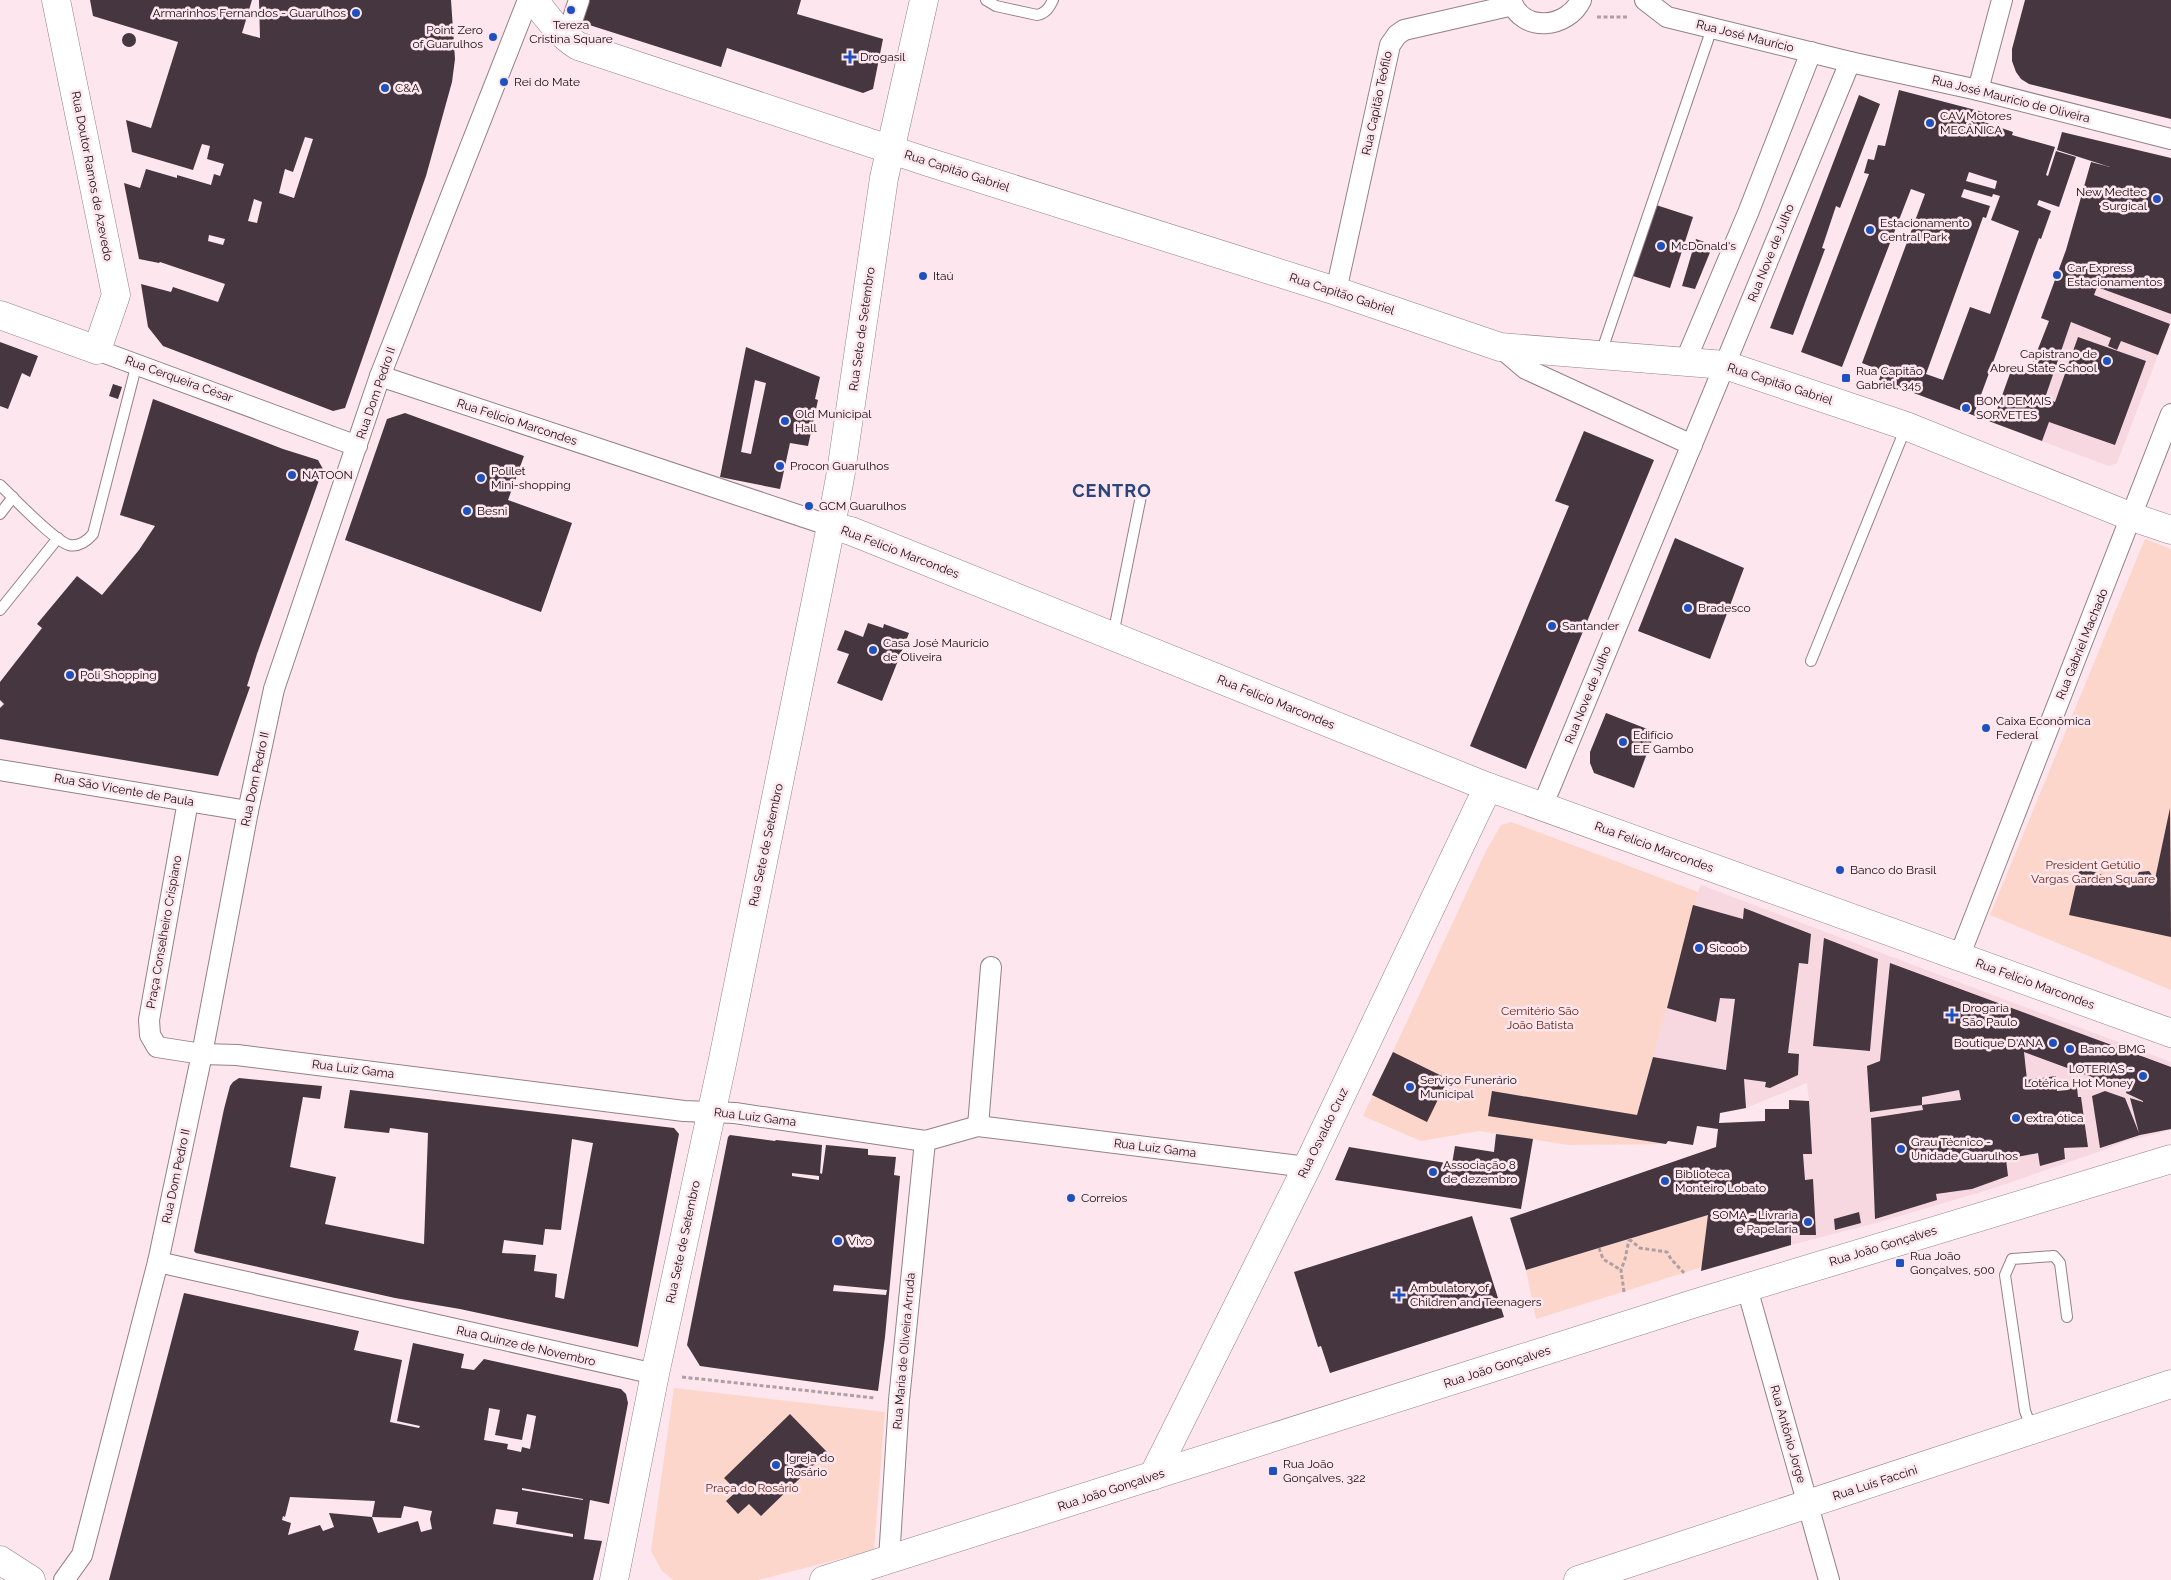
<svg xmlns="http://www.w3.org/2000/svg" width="2171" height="1580" font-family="Raleway,sans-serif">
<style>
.built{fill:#f7d8e1}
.green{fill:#fcd6cb}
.building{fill:#453640;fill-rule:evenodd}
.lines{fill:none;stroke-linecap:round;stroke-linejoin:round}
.lane-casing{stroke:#948086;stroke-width:12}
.street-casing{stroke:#948086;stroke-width:22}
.secondary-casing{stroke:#948086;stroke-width:29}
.path{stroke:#af9ea3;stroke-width:3;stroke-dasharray:4 2.5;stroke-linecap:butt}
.lane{stroke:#fff;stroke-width:10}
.street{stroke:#fff;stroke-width:20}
.secondary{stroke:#fff;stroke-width:28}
.poi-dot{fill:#1f51be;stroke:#fde6ed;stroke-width:2}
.labels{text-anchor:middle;stroke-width:5;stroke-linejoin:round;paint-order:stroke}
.poi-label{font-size:12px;fill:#130c0e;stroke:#fde6ed;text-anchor:start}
.street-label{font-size:12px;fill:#130c0e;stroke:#fde6ed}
.park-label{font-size:12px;fill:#672412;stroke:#fde6ed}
.district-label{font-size:18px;font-weight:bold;letter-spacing:1px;fill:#29457c;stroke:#fde6ed}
</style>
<rect width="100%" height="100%" fill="#fde6ed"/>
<g class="built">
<path d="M2093 259 2171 287V321L2117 463 2109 466 2030 437Z"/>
<path d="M1701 885 2171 1062V1130L2127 1141 2101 1151 1991 1189 1876 1223 1791 1245 1789 1100 1809 1101 1807 1083 1746 1108 1720 1113 1718 1129 1637 1115 1693 905Z"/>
</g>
<g class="green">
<path d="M2145 539 2171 549V990L1990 915Z"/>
<path d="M1511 822 1698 892 1637 1115 1697 1126 1693 1145 1668 1141 1666 1144 1569 1145 1479 1131 1421 1141 1363 1116 1486 851 1501 825Z"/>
<path d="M1708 1215 1702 1267 1536 1319 1526 1270Z"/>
<path d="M674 1388 885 1412 874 1550 758 1580H673L662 1571 651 1551Z"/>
</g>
<g class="building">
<path d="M90 0H252L242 33 260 38 259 0H451L455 59 452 82 426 176 345 408 333 411 163 346 148 327 141 284 171 292 173 287 218 302 225 284 160 262 159 263 139 259 124 183 140 188 146 169 177 178V175L211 185 214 174 220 176 224 164 207 159 210 146 202 144 193 170 132 152 126 120 151 128 178 42 93 16ZM305 137 313 139 294 198 279 193 285 169 293 172ZM254 199 262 202 257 223 248 221ZM209 235 225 239 223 245 208 241Z"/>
<path d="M587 0H801L797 14 883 39 873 89 863 93 727 48 721 67 580 22Z"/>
<path d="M2025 0H2171V119L2029 84 2021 79 2016 72 2012 61V49Z"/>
<circle cx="129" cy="40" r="7"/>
<path d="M1899 90 1987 113 1984 122 2013 132 2012 135 2055 147 2046 175 2048 176 2056 151 2076 157 2059 207 2039 200 2037 205 2051 211 2041 239 2039 238 1975 411 1994 418 2013 365 2029 372 2049 321 2041 318 2066 250 2091 162 2110 167 2057 150 2062 132 2171 158V314L2097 287 2094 295 2170 324 2158 355 2121 341 2117 350 2108 346 2111 338 2071 322 2045 398 2055 402 2078 337 2146 361 2115 445 2049 422 2042 441 1879 380 1882 371 1862 363 1925 194 1911 189 1842 367 1801 352 1869 174 1864 173 1868 159 1874 160 1878 145 1885 146ZM1969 172 1997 181 1995 189 1966 181ZM1964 189 1992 197 1993 194 2000 196 1991 220 2019 231 1990 314 1970 307 1943 380 1926 374 1983 217 1986 218 1990 206 1961 197ZM2099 203 2126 204 2123 214 2099 205Z"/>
<path d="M1859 95 1880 104 1840 208 1836 206 1822 248 1825 249 1793 335 1770 328Z"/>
<path d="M1653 204 1693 217 1670 288 1630 275Z"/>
<path d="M1696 239 1713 245 1695 289 1682 286Z"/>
<path d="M0 342 38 356 30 377 22 373 8 409 0 406Z"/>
<path d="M746 347 820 377 815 399 818 400 808 446 790 443 780 489 720 477ZM755 380 766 383 751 454 741 452Z"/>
<path d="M113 384 122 387 118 399 109 396Z"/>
<path d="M153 399 283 449 318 460 323 469 257 654 247 686 250 687 218 776 0 739V708L4 704 0 700V682L42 628 37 624 77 576 102 595 139 550 155 526 120 515Z"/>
<path d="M405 413 524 456 508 500 572 523 541 612 345 540 387 419Z"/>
<path d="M1584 431 1654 460 1526 769 1470 746 1569 506 1555 501Z"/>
<path d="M1675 538 1744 568 1710 659 1638 631Z"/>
<path d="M868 623 883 628 884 624 909 633 882 701 837 683 849 654 837 650 845 630 863 637Z"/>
<path d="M1606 713 1655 732 1634 788 1594 773 1590 763V752Z"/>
<path d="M2170 808 2171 937 2069 915 2080 867 2132 885 2139 872 2149 871 2155 879Z"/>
<path d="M1693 905 1743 919 1744 908 1811 934 1808 964 1799 963 1788 1053 1799 1054 1798 1075 1770 1088 1765 1087 1766 1082 1744 1079 1746 1108 1720 1113 1719 1123 1765 1121V1109H1789V1100L1809 1101 1812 1154H1803L1805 1180 1813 1179 1816 1235H1791V1245L1701 1271 1708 1215 1526 1270 1510 1218 1716 1147 1718 1129 1697 1126 1693 1145 1668 1141 1666 1144 1488 1116 1492 1091 1637 1115 1653 1057 1726 1070 1735 999 1720 998 1716 1022 1667 1008Z"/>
<path d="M1824 938 1878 959 1870 1051 1813 1046Z"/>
<path d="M1890 963 2171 1067V1129L2140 1135 2100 1148 2092 1096 2105 1091 2125 1098 2139 1133 2130 1098 2143 1102V1101L2126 1093 2127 1090 2024 1052 2027 1080 2056 1076 2057 1091 2068 1090V1085L2077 1087 2078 1097H2081L2088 1147 2064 1148 2065 1159 2040 1166 2038 1153 2006 1159 2008 1176 1972 1189 1936 1194 1937 1200 1875 1219 1871 1118 1923 1110 1922 1105 1961 1100 1959 1090 1922 1097V1105L1870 1112 1867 1066 1880 1061Z"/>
<path d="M1393 1052 1448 1079 1427 1122 1372 1095Z"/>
<path d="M239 1078 322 1086 320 1099 303 1097 290 1167 336 1177 325 1224 424 1244 428 1133 390 1128 389 1133 344 1128 350 1090 674 1128 679 1134 638 1347 460 1309 395 1298 196 1253 194 1251 224 1109 230 1086 233 1082ZM572 1139 593 1143 564 1299 555 1297 557 1274 534 1271 536 1255 502 1253 504 1240 543 1245 545 1229 561 1230Z"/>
<path d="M1496 1134 1533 1139 1521 1209 1335 1180 1349 1147 1452 1164 1455 1146 1494 1152Z"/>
<path d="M730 1135 775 1141 776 1140 822 1145 820 1173 822 1174 826 1145 868 1149V1155L896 1157 894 1175 900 1176 885 1337 878 1391 700 1366 687 1345 728 1137ZM792 1173 819 1176V1180L792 1176ZM834 1285 887 1290 886 1295 833 1291Z"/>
<path d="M1859 1212 1861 1223 1835 1230 1834 1219Z"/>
<path d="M1472 1216 1504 1317 1330 1373 1321 1346 1318 1347 1294 1272Z"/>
<path d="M184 1293 359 1331 354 1350 402 1360 390 1422 419 1428 420 1426 397 1421 413 1343 464 1354 461 1368 474 1370 484 1359 621 1389 626 1394 628 1403 609 1504 590 1500 584 1539 602 1541 593 1580H109ZM489 1408 500 1410 495 1435 522 1440 527 1414 536 1416 530 1449 522 1447 521 1452 507 1449 508 1444 484 1440ZM522 1488 583 1499V1500L522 1490ZM290 1497 375 1501 372 1517 401 1518 404 1506 432 1511 430 1519 432 1529 421 1532 418 1521 378 1533 372 1517 329 1513 334 1527 323 1531 320 1525 288 1535 291 1523 282 1520 283 1516 285 1517ZM496 1509 518 1512 516 1524 573 1534V1537L493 1524Z"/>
<path d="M790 1414 827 1452 761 1516 749 1504 738 1514 726 1501 737 1491 724 1478Z"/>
</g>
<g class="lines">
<g class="lane-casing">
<g id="lane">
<path d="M986 0 996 6 1037 15C1046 13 1049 8 1053 0"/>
<path d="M1601 353 1712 28"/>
<path d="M0 485C14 498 53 540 69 545 79 547 87 541 93 534L137 363"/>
<path d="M0 514 13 497"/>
<path d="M0 610 58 538"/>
<path d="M1113 635 1142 491"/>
<path d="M1811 661 1906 427"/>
<path d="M2032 1429 2025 1411 2005 1275 2012 1259 2054 1256 2060 1263 2067 1317"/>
</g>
</g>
<g class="street-casing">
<g id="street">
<path d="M1511 0C1522 34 1568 28 1581 0"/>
<path d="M1645 0 1667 17 1850 62 1978 90 2171 139"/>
<path d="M566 39 579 0"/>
<path d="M1978 90 2002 0"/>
<path d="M1336 291 1390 45 1397 35 1404 30 1513 5"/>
<path d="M1500 347 1526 369 1692 445"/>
<path d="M97 350 357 446"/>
<path d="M1685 362 1748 213 1811 52"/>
<path d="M380 376 831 526"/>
<path d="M0 770 248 811"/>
<path d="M188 801 149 1020 150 1035 157 1047 202 1054 237 1055 684 1111 735 1113 925 1141 978 1126 1307 1167"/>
<path d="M1542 807 1850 62"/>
<path d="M1959 957 2171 414"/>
<path d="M978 1126 991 967"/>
<path d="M158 1262 655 1374"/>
<path d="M1747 1288 1829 1580"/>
<path d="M889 1560 899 1400 925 1141"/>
<path d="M64 1580 82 1555 158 1262 202 1054 248 811 274 689 380 376 528 0"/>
</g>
</g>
<g class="secondary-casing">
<g id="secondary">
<path d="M534 0C547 17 559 34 578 46L928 162 1336 291 1500 347 1725 365 1906 426 2132 517 2171 530"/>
<path d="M0 315 97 350 116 295 56 0"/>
<path d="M831 526 851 531 1488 787 2171 1033"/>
<path d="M1153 1476 1307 1167 1488 787"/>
<path d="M0 1560 31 1580"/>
<path d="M614 1580 655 1374 723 1059 831 526 841 472 884 178 924 0"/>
<path d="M824 1580 1696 1303 2171 1159"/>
<path d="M1578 1580 2171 1384"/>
</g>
</g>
<g class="path">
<path d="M1597 17H1628"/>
<path d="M1629 1239 1640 1248 1667 1252 1671 1259 1684 1273"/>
<path d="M1599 1248 1603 1259 1621 1270"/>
<path d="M1624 1292 1621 1270 1625 1259 1629 1240"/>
<path d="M682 1377 875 1398"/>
</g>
<use href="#lane" class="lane"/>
<use href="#street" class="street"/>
<use href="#secondary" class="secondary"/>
</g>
<g class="poi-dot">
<circle cx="571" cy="10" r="5"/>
<circle cx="356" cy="13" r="5"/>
<circle cx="493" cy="37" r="5"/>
<path d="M847.5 49.5h5v5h5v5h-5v5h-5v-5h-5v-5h5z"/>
<circle cx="504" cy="82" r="5"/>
<circle cx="385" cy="88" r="5"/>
<circle cx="1930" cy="123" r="5"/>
<circle cx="2157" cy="199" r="5"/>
<circle cx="1870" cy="230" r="5"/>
<circle cx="1661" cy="246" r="5"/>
<circle cx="2057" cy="275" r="5"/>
<circle cx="923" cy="276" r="5"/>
<circle cx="2107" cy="361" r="5"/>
<rect x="1841" y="373" width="10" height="10" rx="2.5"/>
<circle cx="1966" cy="408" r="5"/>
<circle cx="785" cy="421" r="5"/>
<circle cx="780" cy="466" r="5"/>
<circle cx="292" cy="475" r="5"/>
<circle cx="481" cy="478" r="5"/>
<circle cx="809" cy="506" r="5"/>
<circle cx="467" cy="511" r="5"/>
<circle cx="1688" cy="608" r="5"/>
<circle cx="1552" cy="626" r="5"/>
<circle cx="873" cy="650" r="5"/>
<circle cx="70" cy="675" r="5"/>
<circle cx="1986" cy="728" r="5"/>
<circle cx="1623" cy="742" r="5"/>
<circle cx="1840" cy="870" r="5"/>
<circle cx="1699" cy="948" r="5"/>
<path d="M1949.5 1007.5h5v5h5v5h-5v5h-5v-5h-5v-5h5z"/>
<circle cx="2053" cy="1043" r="5"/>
<circle cx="2070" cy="1049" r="5"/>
<circle cx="2143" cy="1076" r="5"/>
<circle cx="1410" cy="1087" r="5"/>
<circle cx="2016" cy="1118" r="5"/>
<circle cx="1901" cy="1149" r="5"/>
<circle cx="1433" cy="1172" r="5"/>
<circle cx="1665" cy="1181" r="5"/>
<circle cx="1071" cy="1198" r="5"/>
<circle cx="1808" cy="1222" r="5"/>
<circle cx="838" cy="1241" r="5"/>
<rect x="1895" y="1258" width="10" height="10" rx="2.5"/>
<path d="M1396.5 1287.5h5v5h5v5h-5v5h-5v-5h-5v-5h5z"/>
<circle cx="776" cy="1465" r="5"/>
<rect x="1268" y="1466" width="10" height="10" rx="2.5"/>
</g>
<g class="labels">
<g class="poi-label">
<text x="346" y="17" text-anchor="end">Armarinhos Fernandos - Guarulhos</text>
<text x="571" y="29" text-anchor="middle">Tereza<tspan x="571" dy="14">Cristina Square</tspan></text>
<text x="483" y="34" text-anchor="end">Point Zero<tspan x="483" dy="14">of Guarulhos</tspan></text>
<text x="860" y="61">Drogasil</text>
<text x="514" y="86">Rei do Mate</text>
<text x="395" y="92">C&amp;A</text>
<text x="1940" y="120">CAV Motores<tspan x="1940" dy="14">MECÂNICA</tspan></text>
<text x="2147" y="196" text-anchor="end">New Medtec<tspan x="2147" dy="14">Surgical</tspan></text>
<text x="1880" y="227">Estacionamento<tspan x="1880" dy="14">Central Park</tspan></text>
<text x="1671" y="250">McDonald's</text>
<text x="2067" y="272">Car Express<tspan x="2067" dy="14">Estacionamentos</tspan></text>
<text x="933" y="280">Itaú</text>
<text x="2097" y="358" text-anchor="end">Capistrano de<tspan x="2097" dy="14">Abreu State School</tspan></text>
<text x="1856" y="375">Rua Capitão<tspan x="1856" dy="14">Gabriel, 345</tspan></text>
<text x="1976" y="405">BOM DEMAIS<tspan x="1976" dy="14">SORVETES</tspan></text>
<text x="795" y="418">Old Municipal<tspan x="795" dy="14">Hall</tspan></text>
<text x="790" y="470">Procon Guarulhos</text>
<text x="491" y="475">Polilet<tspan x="491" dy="14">Mini-shopping</tspan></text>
<text x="302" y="479">NATOON</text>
<text x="819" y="510">GCM Guarulhos</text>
<text x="477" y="515">Besni</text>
<text x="1698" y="612">Bradesco</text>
<text x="1562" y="630">Santander</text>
<text x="883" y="647">Casa José Maurício<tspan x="883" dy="14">de Oliveira</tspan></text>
<text x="80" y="679">Poli Shopping</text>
<text x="1996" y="725">Caixa Econômica<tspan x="1996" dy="14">Federal</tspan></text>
<text x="1633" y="739">Edifício<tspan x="1633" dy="14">E.E Gambo</tspan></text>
<text x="1850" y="874">Banco do Brasil</text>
<text x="1709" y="952">Sicoob</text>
<text x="1962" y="1012">Drogaria<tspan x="1962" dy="14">São Paulo</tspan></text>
<text x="2043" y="1047" text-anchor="end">Boutique D'ANA</text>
<text x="2080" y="1053">Banco BMG</text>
<text x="2133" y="1073" text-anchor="end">LOTERIAS -<tspan x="2133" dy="14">Lotérica Hot Money</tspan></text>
<text x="1420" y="1084">Serviço Funerário<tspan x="1420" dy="14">Municipal</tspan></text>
<text x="2026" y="1122">extra ótica</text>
<text x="1911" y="1146">Grau Técnico -<tspan x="1911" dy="14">Unidade Guarulhos</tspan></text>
<text x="1443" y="1169">Associação 8<tspan x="1443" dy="14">de dezembro</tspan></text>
<text x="1675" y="1178">Biblioteca<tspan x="1675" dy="14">Monteiro Lobato</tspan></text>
<text x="1081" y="1202">Correios</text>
<text x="1798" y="1219" text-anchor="end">SOMA - Livraria<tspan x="1798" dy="14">e Papelaria</tspan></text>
<text x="848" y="1245">Vivo</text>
<text x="1910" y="1260">Rua João<tspan x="1910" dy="14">Gonçalves, 500</tspan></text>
<text x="1410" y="1292">Ambulatory of<tspan x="1410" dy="14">Children and Teenagers</tspan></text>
<text x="786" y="1462">Igreja do<tspan x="786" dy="14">Rosário</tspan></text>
<text x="1283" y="1468">Rua João<tspan x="1283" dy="14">Gonçalves, 322</tspan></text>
</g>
<g class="street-label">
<text transform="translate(1745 36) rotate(14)" y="4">Rua José Maurício</text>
<text transform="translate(2011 99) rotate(14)" y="4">Rua José Maurício de Oliveira</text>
<text transform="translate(1377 103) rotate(-78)" y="4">Rua Capitão Teófilo</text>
<text transform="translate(957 171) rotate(18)" y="4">Rua Capitão Gabriel</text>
<text transform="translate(92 176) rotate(79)" y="4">Rua Doutor Ramos de Azevedo</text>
<text transform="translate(1771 253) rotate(-68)" y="4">Rua Nove de Julho</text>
<text transform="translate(1342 294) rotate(18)" y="4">Rua Capitão Gabriel</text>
<text transform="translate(862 329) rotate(-82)" y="4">Rua Sete de Setembro</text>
<text transform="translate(179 379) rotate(20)" y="4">Rua Cerqueira César</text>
<text transform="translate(1780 384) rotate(18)" y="4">Rua Capitão Gabriel</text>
<text transform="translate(376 393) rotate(-71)" y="4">Rua Dom Pedro II</text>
<text transform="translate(517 422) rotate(18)" y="4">Rua Felicio Marcondes</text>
<text transform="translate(900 552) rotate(21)" y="4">Rua Felicio Marcondes</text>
<text transform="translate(2082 644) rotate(-68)" y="4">Rua Gabriel Machado</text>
<text transform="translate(1588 695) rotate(-68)" y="4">Rua Nove de Julho</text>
<text transform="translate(1276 702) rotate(22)" y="4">Rua Felicio Marcondes</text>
<text transform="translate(255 779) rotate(-78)" y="4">Rua Dom Pedro II</text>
<text transform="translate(124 790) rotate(10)" y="4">Rua São Vicente de Paula</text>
<text transform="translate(766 845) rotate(-78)" y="4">Rua Sete de Setembro</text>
<text transform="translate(1654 847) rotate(20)" y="4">Rua Felicio Marcondes</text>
<text transform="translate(164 932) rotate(-80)" y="4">Praça Conselheiro Crispiano</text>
<text transform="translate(2035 984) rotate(20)" y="4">Rua Felicio Marcondes</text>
<text transform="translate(353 1069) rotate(7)" y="4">Rua Luiz Gama</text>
<text transform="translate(755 1117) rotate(7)" y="4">Rua Luiz Gama</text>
<text transform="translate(1323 1133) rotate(-64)" y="4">Rua Osvaldo Cruz</text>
<text transform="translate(1155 1148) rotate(7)" y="4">Rua Luiz Gama</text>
<text transform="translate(176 1176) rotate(-78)" y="4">Rua Dom Pedro II</text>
<text transform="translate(683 1242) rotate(-78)" y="4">Rua Sete de Setembro</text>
<text transform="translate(1883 1246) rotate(-17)" y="4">Rua João Gonçalves</text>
<text transform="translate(526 1346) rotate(13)" y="4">Rua Quinze de Novembro</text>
<text transform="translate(904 1351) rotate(-85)" y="4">Rua Maria de Oliveira Arruda</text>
<text transform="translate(1497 1367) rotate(-18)" y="4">Rua João Gonçalves</text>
<text transform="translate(1788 1434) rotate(74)" y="4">Rua Antônio Jorge</text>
<text transform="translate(1875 1483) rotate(-18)" y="4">Rua Luís Faccini</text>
<text transform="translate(1111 1490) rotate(-18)" y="4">Rua João Gonçalves</text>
</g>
<g class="park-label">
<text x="2093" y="869">President Getúlio<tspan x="2093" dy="14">Vargas Garden Square</tspan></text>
<text x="1540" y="1015">Cemitério São<tspan x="1540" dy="14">João Batista</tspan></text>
<text x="752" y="1492">Praça do Rosário</text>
</g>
<g class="district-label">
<text x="1112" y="497">CENTRO</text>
</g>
</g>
</svg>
